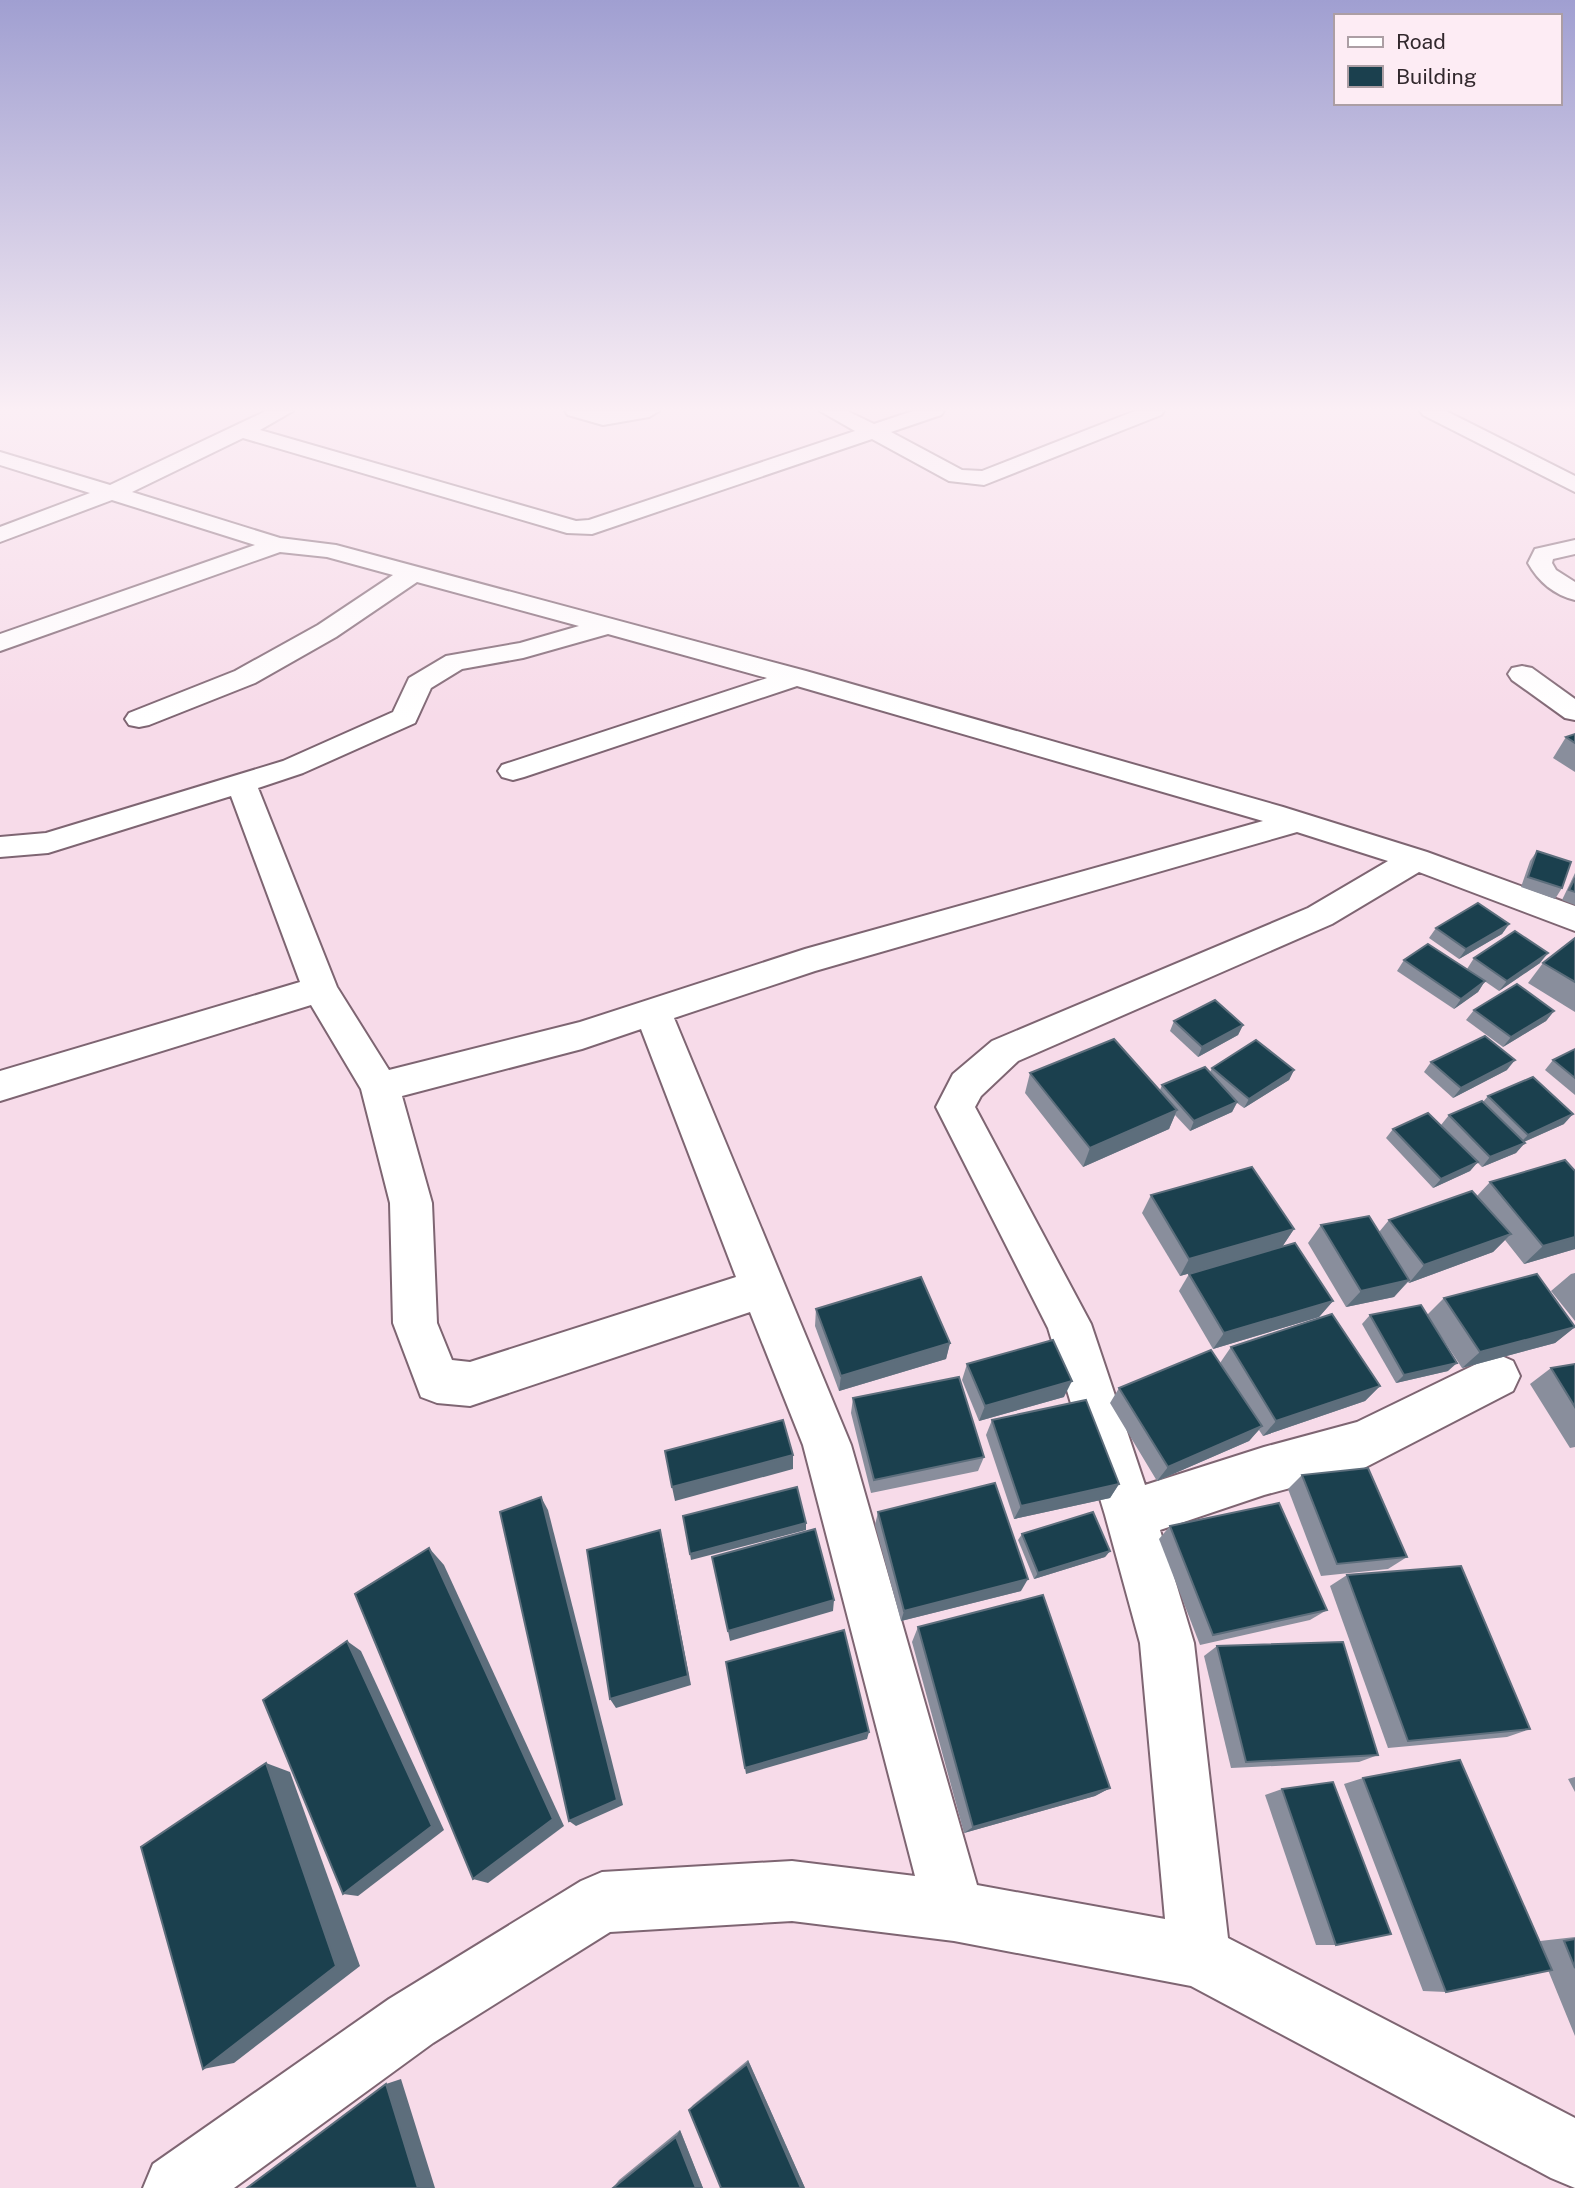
<svg xmlns="http://www.w3.org/2000/svg" width="1575" height="2188" font-family="'Public Sans',sans-serif">
<style>
.lines{fill:none;stroke-linecap:round;stroke-linejoin:round}
.minor-casing{stroke:#7e6572;stroke-width:4}
.minor{fill:#fff;fill-rule:evenodd}
.wall{fill:#898e9c}
.shaded-wall{fill:#5d6e7c}
.building{fill:#1b404e;stroke:#5d6e7c;stroke-width:2}
</style>
<rect width="100%" height="100%" fill="#f7dbe9"/>
<g class="lines">
<g class="minor-casing">
<g id="minor">
<path d="M266 411H293L260 430 576 521 589 520 855 431 820 411H847L874 424 913 411H944L941 415 891 432 962 470 982 471 1135 411H1164L1161 415 984 485 949 481 872 439 592 534 567 533 243 438 132 492 280 538 336 545 806 671 1283 807 1427 852 1575 906V931L1419 872 1332 924 1018 1061 981 1096 975 1107 1091 1324 1145 1485 1264 1447 1357 1422 1497 1354 1513 1361 1520 1376 1513 1391 1364 1468 1264 1495 1160 1530 1194 1643 1228 1938 1575 2118V2188L1551 2178 1191 1986 954 1941 792 1921 610 1932 433 2043 234 2188H143L153 2164 389 1999 581 1881 602 1872 792 1861 915 1876 803 1445 750 1312 470 1406 437 1403 421 1397 393 1323 390 1203 361 1089 311 1005 0 1101V1071L300 982 231 796 48 853 0 857V837L46 833 283 761 393 712 409 678 446 656 520 643 579 626 417 582 336 637 255 683 149 725 139 727 129 725 125 719 129 713 235 671 318 625 393 575 327 557 280 552 0 651V634L255 545 112 500 0 542V527L90 493 0 465V452L110 485ZM608 634 767 678 502 765 498 771 502 777 513 780 524 777 797 686 1263 821 805 949 580 1022 389 1070 337 987 258 788 303 773 415 723 431 688 462 669 523 658ZM1297 832 1388 861 1308 908 992 1041 953 1074 936 1107 1048 1328 1105 1515 1140 1643 1165 1919 977 1885 851 1445 674 1018 815 971ZM641 1029 736 1277 470 1362 452 1360 437 1323 432 1203 402 1096 582 1049Z"/>
<path d="M565 411H659L649 417 603 425 568 415Z"/>
<path d="M1420 411H1446L1575 476V492L1423 415Z"/>
<path d="M1575 540V554L1553 559 1552 563 1556 570 1575 582V600C1554 595 1538 581 1528 563L1535 549Z"/>
<path d="M1522 666 1532 668 1575 699V720L1565 718 1512 680 1508 674 1512 668Z"/>
</g>
</g>
<use href="#minor" class="minor"/>
</g>
<g class="wall">
<path d="M1575 734V772L1553 758 1566 737Z"/>
<path d="M1537 851 1562 888 1555 899 1521 887 1530 861Z"/>
<path d="M1575 873V905L1562 900Z"/>
<path d="M1509 924 1502 934 1459 959 1429 938 1436 928Z"/>
<path d="M1575 938V1012L1528 983 1543 963Z"/>
<path d="M1474 958 1540 963 1499 991 1467 969Z"/>
<path d="M1404 960 1485 981 1478 992 1454 1009 1397 971Z"/>
<path d="M1474 1010 1554 1011 1546 1021 1503 1047 1466 1020Z"/>
<path d="M1174 1021 1243 1025 1238 1035 1198 1057 1170 1031Z"/>
<path d="M1575 1049V1095L1545 1070 1553 1060Z"/>
<path d="M1431 1062 1507 1070 1453 1098 1424 1072Z"/>
<path d="M1212 1068 1294 1070 1289 1080 1244 1108 1237 1103 1232 1112 1190 1131 1175 1115 1169 1129 1083 1167 1025 1093 1030 1073 1160 1090 1162 1085 1210 1072Z"/>
<path d="M1488 1096 1564 1124 1524 1142 1516 1153 1482 1167 1477 1162 1470 1171 1433 1188 1386 1138 1393 1129 1470 1155 1441 1125 1449 1115 1483 1102Z"/>
<path d="M1490 1182 1575 1249 1524 1264 1505 1240 1493 1252 1409 1283 1408 1282 1394 1297 1346 1307 1308 1243 1321 1225 1379 1232 1389 1220 1477 1196Z"/>
<path d="M1151 1195 1294 1229 1282 1247 1180 1276 1142 1213Z"/>
<path d="M1575 1273V1321L1551 1291 1571 1274Z"/>
<path d="M1189 1274 1333 1301 1319 1317 1213 1349 1179 1291Z"/>
<path d="M1444 1298 1575 1327 1555 1343 1462 1368 1427 1315Z"/>
<path d="M816 1309 950 1343 946 1359 839 1391 815 1326Z"/>
<path d="M1370 1315 1448 1371 1396 1383 1362 1324Z"/>
<path d="M1231 1347 1380 1386 1365 1401 1263 1436 1259 1430 1249 1441 1157 1481 1110 1403 1119 1388 1220 1363Z"/>
<path d="M967 1364 1064 1397 979 1421 962 1380Z"/>
<path d="M1575 1364V1447L1570 1448 1530 1384 1551 1368Z"/>
<path d="M853 1398 984 1457 978 1471 871 1493 851 1413Z"/>
<path d="M992 1420 1119 1484 1110 1498 1014 1519 986 1435Z"/>
<path d="M1302 1475 1407 1557 1388 1569 1321 1576 1288 1489Z"/>
<path d="M878 1512 1021 1591 901 1621 875 1525Z"/>
<path d="M1170 1526 1327 1610 1310 1620 1200 1645 1159 1539Z"/>
<path d="M1022 1534 1110 1551 1105 1557 1034 1579 1018 1540Z"/>
<path d="M1347 1575 1530 1729 1507 1737 1388 1748 1330 1586Z"/>
<path d="M918 1627 1110 1788 1095 1796 964 1833 912 1642Z"/>
<path d="M1217 1646 1378 1755 1359 1762 1231 1768 1204 1656Z"/>
<path d="M1575 1777V1792L1568 1779Z"/>
<path d="M1363 1778 1540 1941 1575 1937V2036L1548 1970 1446 1992 1423 1991 1344 1784Z"/>
<path d="M1282 1789 1336 1945H1316L1265 1795Z"/>
<path d="M748 2060 805 2188 689 2110 693 2105Z"/>
<path d="M680 2130 703 2188H613L619 2180Z"/>
</g>
<g class="shaded-wall">
<path d="M1509 924 1502 934 1459 959 1466 949Z"/>
<path d="M1548 953 1540 963 1499 991 1507 981Z"/>
<path d="M1485 981 1478 992 1454 1009 1461 999Z"/>
<path d="M1554 1011 1546 1021 1503 1047 1511 1037Z"/>
<path d="M1243 1025 1238 1035 1198 1057 1202 1047Z"/>
<path d="M1515 1060 1507 1070 1453 1098 1461 1088Z"/>
<path d="M1294 1070 1289 1080 1244 1108 1249 1099Z"/>
<path d="M1237 1102 1232 1112 1190 1131 1194 1121Z"/>
<path d="M1177 1110 1169 1129 1083 1167 1090 1148Z"/>
<path d="M1573 1114 1564 1124 1519 1144 1528 1135Z"/>
<path d="M1525 1143 1516 1153 1482 1167 1490 1157Z"/>
<path d="M1478 1162 1470 1171 1433 1188 1441 1179Z"/>
<path d="M1294 1229 1282 1247 1180 1276 1189 1259Z"/>
<path d="M1511 1234 1493 1252 1409 1283 1424 1265Z"/>
<path d="M1575 1237V1249L1524 1264 1543 1246Z"/>
<path d="M1409 1280 1394 1297 1346 1307 1361 1291Z"/>
<path d="M1333 1301 1319 1317 1213 1349 1224 1333Z"/>
<path d="M1575 1327 1555 1343 1462 1368 1480 1352Z"/>
<path d="M950 1343 946 1359 839 1391 841 1376Z"/>
<path d="M1457 1363 1448 1371 1396 1383 1404 1375Z"/>
<path d="M1072 1381 1064 1397 979 1421 985 1406Z"/>
<path d="M1380 1386 1365 1401 1263 1436 1276 1421Z"/>
<path d="M1262 1426 1249 1441 1157 1481 1168 1467Z"/>
<path d="M793 1455V1469L675 1501 672 1487Z"/>
<path d="M1119 1484 1110 1498 1014 1519 1021 1506Z"/>
<path d="M541 1497 548 1510 623 1805 576 1826 569 1821Z"/>
<path d="M806 1523V1530L691 1560 690 1554Z"/>
<path d="M660 1530 663 1542 691 1685 616 1708 610 1699Z"/>
<path d="M429 1548 444 1565 564 1826 488 1883 473 1879Z"/>
<path d="M1110 1551 1105 1557 1034 1579 1038 1573Z"/>
<path d="M1028 1579 1021 1591 901 1621 904 1611Z"/>
<path d="M834 1600 833 1611 730 1641 728 1631Z"/>
<path d="M347 1641 361 1651 444 1830 358 1896 343 1894Z"/>
<path d="M869 1732 867 1739 746 1774 745 1768Z"/>
<path d="M266 1763 290 1772 360 1966 234 2063 203 2069Z"/>
<path d="M1110 1788 1095 1796 964 1833 973 1827Z"/>
<path d="M748 2060 805 2188H801L747 2064Z"/>
<path d="M401 2079 435 2188H418L386 2084Z"/>
<path d="M680 2130 703 2188H696L676 2137Z"/>
</g>
<g class="building">
<path d="M1575 734V743L1566 737Z"/>
<path d="M1537 851 1571 862 1562 888 1528 877Z"/>
<path d="M1575 878V892L1569 890Z"/>
<path d="M1478 903 1509 924 1466 949 1436 928Z"/>
<path d="M1515 931 1548 953 1507 981 1474 958Z"/>
<path d="M1575 938V982L1543 963Z"/>
<path d="M1428 944 1485 981 1461 999 1404 960Z"/>
<path d="M1517 984 1554 1011 1511 1037 1474 1010Z"/>
<path d="M1215 1000 1243 1025 1202 1047 1174 1021Z"/>
<path d="M1485 1036 1515 1060 1461 1088 1431 1062Z"/>
<path d="M1114 1039 1177 1110 1090 1148 1030 1073Z"/>
<path d="M1256 1040 1294 1070 1249 1099 1212 1068Z"/>
<path d="M1575 1049V1078L1553 1060Z"/>
<path d="M1205 1067 1237 1102 1194 1121 1162 1085Z"/>
<path d="M1533 1077 1573 1114 1528 1135 1488 1096Z"/>
<path d="M1482 1101 1525 1143 1490 1157 1449 1115Z"/>
<path d="M1428 1113 1478 1162 1441 1179 1393 1129Z"/>
<path d="M1565 1160 1575 1171V1237L1543 1246 1490 1182Z"/>
<path d="M1252 1167 1294 1229 1189 1259 1151 1195Z"/>
<path d="M1472 1191 1511 1234 1424 1265 1389 1220Z"/>
<path d="M1369 1216 1409 1280 1361 1291 1321 1225Z"/>
<path d="M1295 1243 1333 1301 1224 1333 1189 1274Z"/>
<path d="M1537 1274 1575 1327 1480 1352 1444 1298Z"/>
<path d="M921 1277 950 1343 841 1376 816 1309Z"/>
<path d="M1421 1305 1457 1363 1404 1375 1370 1315Z"/>
<path d="M1332 1314 1380 1386 1276 1421 1231 1347Z"/>
<path d="M1053 1340 1072 1381 985 1406 967 1364Z"/>
<path d="M1211 1350 1262 1426 1168 1467 1119 1388Z"/>
<path d="M1575 1364V1407L1551 1368Z"/>
<path d="M959 1377 984 1457 874 1480 853 1398Z"/>
<path d="M1086 1400 1119 1484 1021 1506 992 1420Z"/>
<path d="M783 1420 793 1455 672 1487 665 1451Z"/>
<path d="M1368 1468 1407 1557 1337 1564 1302 1475Z"/>
<path d="M995 1483 1028 1579 904 1611 878 1512Z"/>
<path d="M797 1487 806 1523 690 1554 683 1516Z"/>
<path d="M541 1497 617 1800 569 1821 500 1512Z"/>
<path d="M1279 1503 1327 1610 1213 1635 1170 1526Z"/>
<path d="M1093 1512 1110 1551 1038 1573 1022 1534Z"/>
<path d="M815 1529 834 1600 728 1631 712 1557Z"/>
<path d="M660 1530 688 1676 610 1699 587 1550Z"/>
<path d="M429 1548 553 1819 473 1879 355 1594Z"/>
<path d="M1461 1566 1530 1729 1408 1741 1347 1575Z"/>
<path d="M1043 1595 1110 1788 973 1827 918 1627Z"/>
<path d="M844 1630 869 1732 745 1768 726 1662Z"/>
<path d="M347 1641 432 1826 343 1894 263 1700Z"/>
<path d="M1343 1642 1378 1755 1246 1762 1217 1646Z"/>
<path d="M1460 1760 1552 1970 1446 1992 1363 1778Z"/>
<path d="M266 1763 336 1966 203 2069 141 1847Z"/>
<path d="M1333 1782 1391 1934 1336 1945 1282 1789Z"/>
<path d="M1575 1939V1968L1564 1941Z"/>
<path d="M747 2064 801 2188H721L689 2110Z"/>
<path d="M386 2084 418 2188H247Z"/>
<path d="M676 2137 696 2188H613Z"/>
</g>
<linearGradient id="sky" x2="0" y2="1"><stop stop-color="#a09fd1"/><stop offset="0.57" stop-color="#fbeff5"/><stop offset="1" stop-color="#fbeff5" stop-opacity="0"/></linearGradient>
<rect width="1575" height="718" fill="url(#sky)"/>
<rect x="1334" y="14" width="228" height="91" fill="#fdecf4" stroke="#ac9ea4" stroke-width="2"/>
<rect x="1348" y="37" width="35" height="10" fill="#ffffff" stroke="#ac9ea4" stroke-width="2"/>
<text x="1396" y="49" font-size="21" fill="#32282d">Road</text>
<rect x="1348" y="66" width="35" height="21" fill="#1b404e" stroke="#ac9ea4" stroke-width="2"/>
<text x="1396" y="84" font-size="21" fill="#32282d">Building</text>
</svg>
